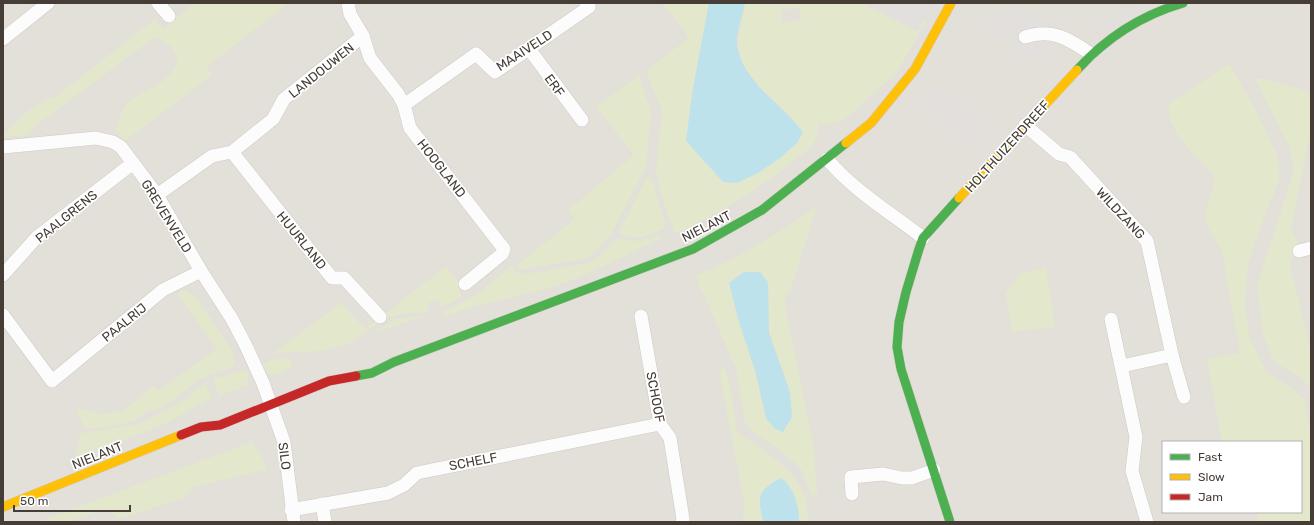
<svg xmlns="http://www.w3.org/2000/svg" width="1314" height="525" font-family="Rubik,sans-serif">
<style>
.residential{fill:#e3dfd9;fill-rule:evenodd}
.green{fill:#e3e8cd;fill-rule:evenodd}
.parking{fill:#e2dfdc}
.water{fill:#bee2eb}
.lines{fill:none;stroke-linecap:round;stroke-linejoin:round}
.street-casing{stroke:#cdcac7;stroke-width:14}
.fast-casing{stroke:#d0cac3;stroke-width:10}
.slow-casing{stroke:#d0cac3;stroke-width:10}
.jam-casing{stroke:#d0cac3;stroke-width:10}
.street{stroke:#fdfcfc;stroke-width:13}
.fast{stroke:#4caf50;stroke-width:9}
.slow{stroke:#ffc107;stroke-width:9}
.jam{stroke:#c62828;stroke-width:9}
.labels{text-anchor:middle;stroke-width:3.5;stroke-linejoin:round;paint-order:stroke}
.street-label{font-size:13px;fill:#463d37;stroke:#fff}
</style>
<rect width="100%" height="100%" fill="#f0eeeb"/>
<path class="residential" d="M3 3H1311V522H3ZM1163 442H1301V512H1163Z"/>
<g class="green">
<path d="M194 3H289L206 67 212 75 125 141 116 130C125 92 138 100 164 80 169 76 174 69 178 63 175 47 169 43 155 37L34 127 29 135 3 137V135C18 121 35 101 55 97L155 19 163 30Z"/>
<path d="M663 3H709L693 88 686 141 737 183C760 172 778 159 797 143L793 119 760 88 744 66 737 45 745 3H861L918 30 923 20 926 21 897 72 845 119 832 124 819 123C818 131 817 140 812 146 805 153 795 159 788 165 753 193 715 216 675 234L661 195 656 171 662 111 646 71 689 38ZM799 7 801 20 782 23 781 10Z"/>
<path d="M1229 64 1256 110 1278 157 1279 181 1265 214 1248 263 1245 304 1249 336 1267 372 1293 389 1305 400 1311 433V522H1259L1256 512H1301V442H1223L1220 434 1207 359 1240 353 1222 251 1206 224 1205 213 1215 181 1213 174C1197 156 1163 129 1170 103Z"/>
<path d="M639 75 651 112 646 167 612 233 594 254 583 259 522 270 517 265 575 219 568 210 634 155 596 107Z"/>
<path d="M1255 79H1264L1311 92V132L1291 228 1299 245 1290 265 1311 350V390L1303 379 1273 361 1263 334 1257 286 1294 170 1289 146Z"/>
<path d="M647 177 652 178 666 227C652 235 637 241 620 234L619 231Z"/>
<path d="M817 206 791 289 784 301 814 448 817 494 813 498 801 469 784 453 752 431 745 423 736 368 695 275C739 260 779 232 817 206ZM768 282 769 333 790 392 792 417 783 431 774 428 766 418 756 374Z"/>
<path d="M659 236 661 238C626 255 591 274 555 286 518 298 481 303 445 316L443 311 471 298 472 299 511 266 520 275 584 264 597 258 615 240 621 239 639 241Z"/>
<path d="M446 266 462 286 459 289 461 296 456 301 441 307 438 300 428 303V312L402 314 385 318 351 343 323 351 273 353 341 303 365 329Z"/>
<path d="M1046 267 1055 327 1012 332 1006 294 1020 274Z"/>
<path d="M183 290 195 296 230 347 236 365 202 378 161 409 147 411C137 426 100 428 84 428L75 407 99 414 123 411 153 386 159 390 217 349 177 294Z"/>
<path d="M425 316 374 333 395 319Z"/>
<path d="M288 357 293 366 276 375H269L262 364 271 360Z"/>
<path d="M723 364 730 384 737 432C761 449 792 466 804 494 808 502 807 514 808 522H799L794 495 781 478C757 491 759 496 763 522H742L745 508 720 375Z"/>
<path d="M246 370 248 374V385L219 396 213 379Z"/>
<path d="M206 383 212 398 161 426 75 458 81 433 139 424 184 400Z"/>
<path d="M252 442 261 455 268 469 194 487 183 498 119 519 107 508 68 522H37Z"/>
</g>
<g class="parking">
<path d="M861 3H934L917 31Z"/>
<path d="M1135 3H1164L1107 33 1100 24Z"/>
<path d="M1008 8 1058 22 1055 37 1032 62 985 27Z"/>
<path d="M936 87 985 125 965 146 924 103Z"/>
</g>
<g class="water">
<path d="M709 3H745C743 14 735 35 737 45 742 82 783 105 803 132L797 143 779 159 758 173 737 183 723 182 686 141 693 88Z"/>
<path d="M744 272H760L768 282 769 333 790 392 792 417 783 432 774 428 766 418 756 374 739 322 729 283Z"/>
<path d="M781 478C793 486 800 507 799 522H763C758 495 756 492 781 478Z"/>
</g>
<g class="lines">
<g class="street-casing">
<g id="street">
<path d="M158 3 169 16"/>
<path d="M348 3 350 14 363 36 370 58 398 94 404 105 410 128 504 249 502 254 465 284"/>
<path d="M1025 37C1052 28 1069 39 1091 54"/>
<path d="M3 39 48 3"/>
<path d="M529 49 582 120"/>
<path d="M404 105 476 54 495 72 589 7 586 3"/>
<path d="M1025 125 1059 154 1070 157 1147 241 1172 355 1122 366"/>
<path d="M3 147 96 138 113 142 121 147 157 195 201 271 232 319 246 346 263 383 284 442 294 522"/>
<path d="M232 152 332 278H344L380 317"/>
<path d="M827 159C854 191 891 213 923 238"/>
<path d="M157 195 212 156 232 152 273 119 284 99 363 36"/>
<path d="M1299 251 1311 248"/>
<path d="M3 275 36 238 133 163"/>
<path d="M3 315 52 381 163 290 201 271"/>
<path d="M641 316 660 424 670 438 683 519 682 522"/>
<path d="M1111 319 1136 437 1132 471 1147 522"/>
<path d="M1172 355 1184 397"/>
<path d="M852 494 851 477 883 474 902 478H912L934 470"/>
<path d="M322 504 325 522"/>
<path d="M291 510 388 493 404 485 417 473 660 424"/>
</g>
</g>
<g class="fast-casing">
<g id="fast">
<path d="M1077 70C1106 38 1142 15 1183 3"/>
<path d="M356 376 372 373 394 362 693 249 762 210 846 143"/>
<path d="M950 522 901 369 897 347 899 322 906 292 919 249 923 238 959 198"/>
</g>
</g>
<g class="slow-casing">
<g id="slow">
<path d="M846 143 871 123 915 69 951 3"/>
<path d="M959 198 1077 70"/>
<path d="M3 507 181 435"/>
</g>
</g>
<g class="jam-casing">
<path id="jam" d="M181 435 201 427 220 425 329 381 356 376"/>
</g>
<use href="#street" class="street"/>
<use href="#fast" class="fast"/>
<use href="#slow" class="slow"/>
<use href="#jam" class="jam"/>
</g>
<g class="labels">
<g class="street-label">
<text transform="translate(524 50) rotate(-33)" y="5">MAAIVELD</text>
<text transform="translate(321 70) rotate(-39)" y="5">LANDOUWEN</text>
<text transform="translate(555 85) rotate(54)" y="5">ERF</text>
<text transform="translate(1007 146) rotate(-48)" y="5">HOLTHUIZERDREEF</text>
<text transform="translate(442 168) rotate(52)" y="5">HOOGLAND</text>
<text transform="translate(1121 213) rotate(47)" y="5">WILDZANG</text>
<text transform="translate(66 216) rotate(-39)" y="5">PAALGRENS</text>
<text transform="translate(167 216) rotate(58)" y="5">GREVENVELD</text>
<text transform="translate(706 226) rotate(-27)" y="5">NIELANT</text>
<text transform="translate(302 240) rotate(51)" y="5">HUURLAND</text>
<text transform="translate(124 322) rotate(-39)" y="5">PAALRIJ</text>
<text transform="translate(656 397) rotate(79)" y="5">SCHOOF</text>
<text transform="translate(97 455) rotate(-22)" y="5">NIELANT</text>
<text transform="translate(285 456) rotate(82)" y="5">SILO</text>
<text transform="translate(473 461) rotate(-11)" y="5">SCHELF</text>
</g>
</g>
<rect width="1314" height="525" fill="none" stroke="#463d37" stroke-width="8"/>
<rect x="1162" y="441" width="140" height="72" fill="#ffffff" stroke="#b5b1af"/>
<rect x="1170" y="454" width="20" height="6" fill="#4caf50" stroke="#b5b1af"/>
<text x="1198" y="461" font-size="12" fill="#463d37">Fast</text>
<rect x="1170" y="474" width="20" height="6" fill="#ffc107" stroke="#b5b1af"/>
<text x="1198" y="481" font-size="12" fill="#463d37">Slow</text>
<rect x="1170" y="494" width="20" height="6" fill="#c62828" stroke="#b5b1af"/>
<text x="1198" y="501" font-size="12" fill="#463d37">Jam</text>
<path d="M14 505v6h116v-6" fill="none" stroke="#463d37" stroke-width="2"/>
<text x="20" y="505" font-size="12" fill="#463d37" stroke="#ffffff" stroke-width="3" paint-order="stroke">50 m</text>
</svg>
